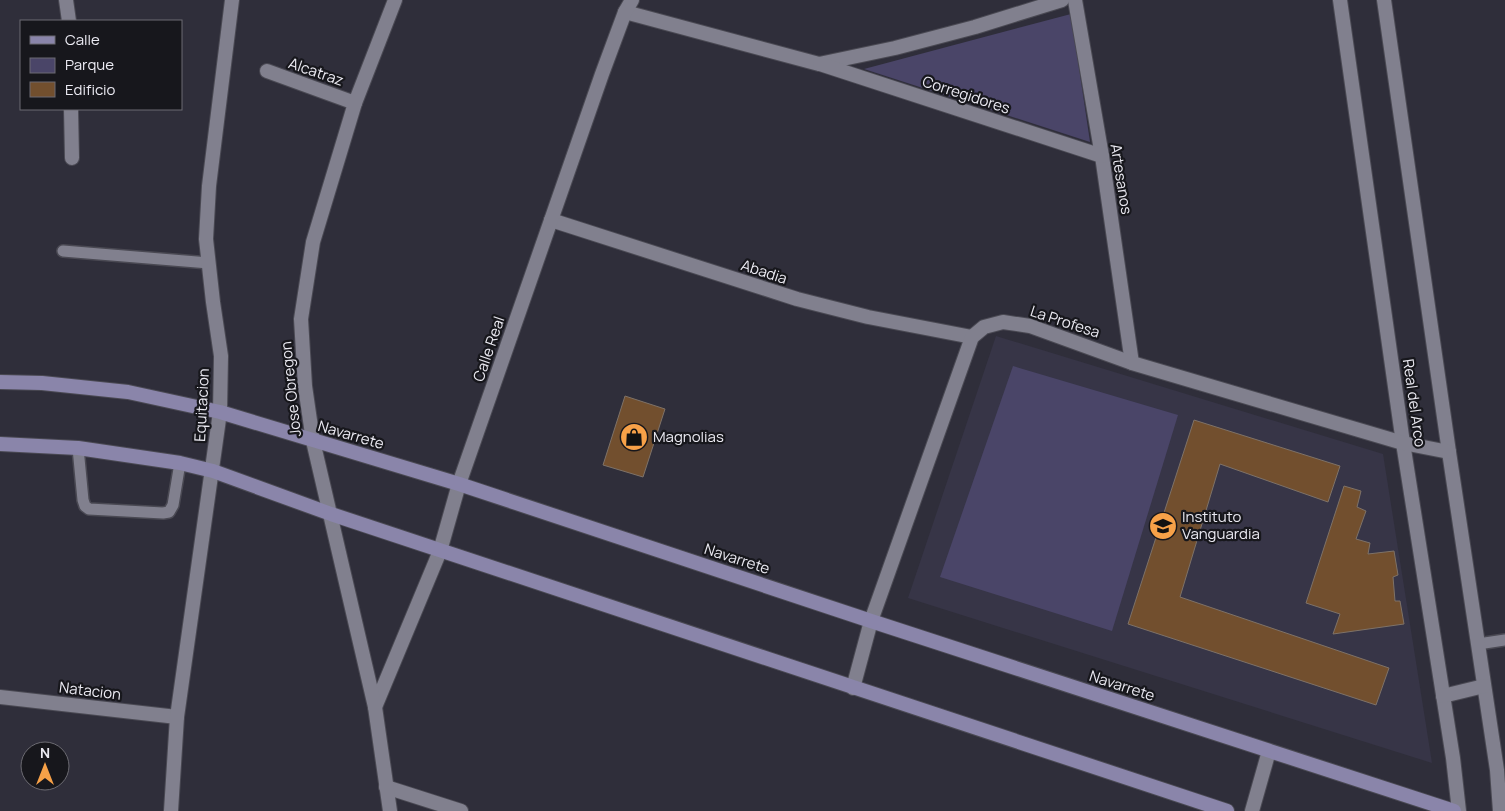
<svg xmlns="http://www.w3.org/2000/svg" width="1505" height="811" font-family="Manrope,sans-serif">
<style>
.built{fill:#373547}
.green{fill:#4a4568}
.building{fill:#724f2e;stroke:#7e7268}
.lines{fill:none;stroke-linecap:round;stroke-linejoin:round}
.service-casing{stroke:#4a4953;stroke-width:14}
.minor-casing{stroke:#4a4953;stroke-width:16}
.secondary-casing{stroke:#4a4953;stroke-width:16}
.service{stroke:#81808e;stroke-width:11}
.minor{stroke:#81808e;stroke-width:14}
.secondary{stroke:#8a85aa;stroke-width:14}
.labels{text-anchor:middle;stroke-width:4.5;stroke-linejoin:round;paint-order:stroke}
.street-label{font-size:15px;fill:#ebeaf2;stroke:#17171c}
.poi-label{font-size:15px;fill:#ebeaf2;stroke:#17171c;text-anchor:start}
</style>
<rect width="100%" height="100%" fill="#2f2e3a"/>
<path class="built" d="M996 336 1383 454 1432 763 908 598Z"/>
<g class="green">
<path d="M1071 14 1090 142 864 69Z"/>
<path d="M1013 366 1178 415 1112 631 940 577Z"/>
</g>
<g class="building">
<path d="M625 396 665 409 643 477 603 465Z"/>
<path d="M1194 420 1340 466 1328 502 1220 464 1180 597 1389 668 1376 705 1128 624Z"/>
<path d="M1344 486 1361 491 1357 507 1366 511 1356 539 1370 543 1368 554 1394 551 1398 575 1393 577 1395 601H1400L1404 624 1333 634 1340 614 1306 603Z"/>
</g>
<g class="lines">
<g class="service-casing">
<g id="service">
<path d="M63 251 209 263"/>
<path d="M78 448 83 500 85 506 89 509 163 513 169 512 173 505 180 463"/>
<path d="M1478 644 1505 640"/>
</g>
</g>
<g class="minor-casing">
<g id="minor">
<path d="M66 0 69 21"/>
<path d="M1075 0 1102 156 1132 363"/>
<path d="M1340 0 1403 443 1453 758 1459 811"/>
<path d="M1384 0 1449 452 1497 770 1500 811"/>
<path d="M625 12 819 64 895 48 975 27 1062 0"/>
<path d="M820 64 1102 156"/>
<path d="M267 71 355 103"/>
<path d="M71 109 72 158"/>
<path d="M551 220 797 299 868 317 972 337"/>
<path d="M853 688 871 621 972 337 984 327 1003 322 1030 326 1132 363 1403 443 1449 452"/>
<path d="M1443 696 1484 686"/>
<path d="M0 697 177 717"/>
<path d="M375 707 440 551 459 484 602 74 625 12 632 0"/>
<path d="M386 787 461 811"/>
<path d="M171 811 177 717 220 412 221 356 213 302 206 239 209 186 232 0"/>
<path d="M390 811 375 707 313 441 305 386 301 319 313 242 355 103 395 0"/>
<path d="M1252 811 1269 751"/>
</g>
</g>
<g class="secondary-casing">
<g id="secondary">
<path d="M0 382 42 383 128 392 220 412 459 484 871 621 1454 811"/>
<path d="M0 444 78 448 180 463 213 471 331 514 1227 811"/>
</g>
</g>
<use href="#service" class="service"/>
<use href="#minor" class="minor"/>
<use href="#secondary" class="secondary"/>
</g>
<defs>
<g id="shop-disc" transform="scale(1.4375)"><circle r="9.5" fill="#f7a148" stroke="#17171c"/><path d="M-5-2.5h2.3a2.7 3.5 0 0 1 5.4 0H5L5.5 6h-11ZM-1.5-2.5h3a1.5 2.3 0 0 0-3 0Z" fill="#111"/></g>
<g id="school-disc" transform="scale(1.4375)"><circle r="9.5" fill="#f7a148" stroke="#17171c"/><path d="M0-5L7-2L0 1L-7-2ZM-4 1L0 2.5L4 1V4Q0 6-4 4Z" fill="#111"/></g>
</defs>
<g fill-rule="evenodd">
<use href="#shop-disc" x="634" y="437"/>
<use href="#school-disc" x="1163" y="526"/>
</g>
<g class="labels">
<g class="street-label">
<text transform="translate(316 72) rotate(19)" y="5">Alcatraz</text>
<text transform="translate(966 95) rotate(18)" y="5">Corregidores</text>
<text transform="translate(1121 179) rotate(81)" y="5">Artesanos</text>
<text transform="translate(764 272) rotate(18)" y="5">Abadia</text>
<text transform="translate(1065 322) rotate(18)" y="5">La Profesa</text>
<text transform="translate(489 349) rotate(-71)" y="5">Calle Real</text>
<text transform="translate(291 389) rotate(-96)" y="5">Jose Obregon</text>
<text transform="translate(1414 403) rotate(82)" y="5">Real del Arco</text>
<text transform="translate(202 405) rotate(-87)" y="5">Equitacion</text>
<text transform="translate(351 435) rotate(16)" y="5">Navarrete</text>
<text transform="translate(737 559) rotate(18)" y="5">Navarrete</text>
<text transform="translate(1122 686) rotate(18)" y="5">Navarrete</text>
<text transform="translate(90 691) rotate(7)" y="5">Natacion</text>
</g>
<g class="poi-label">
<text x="653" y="442">Magnolias</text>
<text x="1182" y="522">Instituto<tspan x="1182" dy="17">Vanguardia</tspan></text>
</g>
</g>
<rect x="20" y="20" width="162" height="90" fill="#17171c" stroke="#6c6b72"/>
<rect x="30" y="36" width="25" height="8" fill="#8a85aa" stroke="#6c6b72"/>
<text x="65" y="45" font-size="15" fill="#ebeaf2">Calle</text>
<rect x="30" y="58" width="25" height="15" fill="#4a4568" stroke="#6c6b72"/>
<text x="65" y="70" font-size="15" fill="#ebeaf2">Parque</text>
<rect x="30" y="82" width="25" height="15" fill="#724f2e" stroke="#6c6b72"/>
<text x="65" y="95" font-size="15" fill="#ebeaf2">Edificio</text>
<g transform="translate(45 766)"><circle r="24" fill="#17171c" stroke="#6c6b72"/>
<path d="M0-4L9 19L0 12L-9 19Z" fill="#f7a148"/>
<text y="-8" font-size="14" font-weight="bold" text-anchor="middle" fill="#ebeaf2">N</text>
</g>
</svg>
